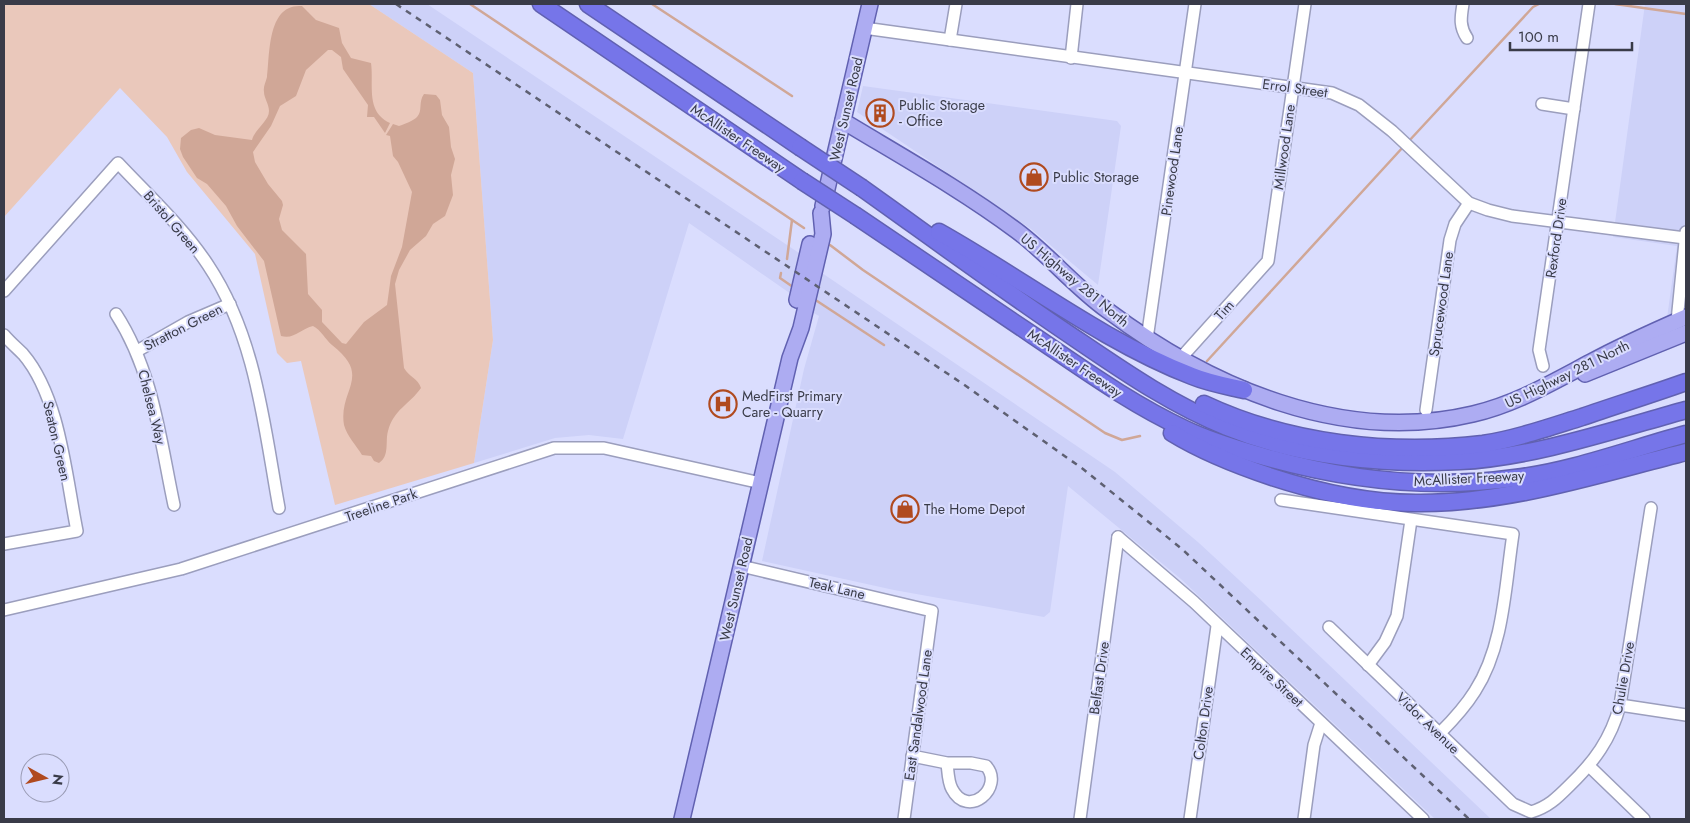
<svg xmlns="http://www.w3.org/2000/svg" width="1690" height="823" font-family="Jost,sans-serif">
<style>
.built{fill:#cdd1f8}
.green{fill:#eac8bb}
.water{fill:#d0a797}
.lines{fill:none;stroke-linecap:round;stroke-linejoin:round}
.stream{stroke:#d0a797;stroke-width:2.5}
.minor-casing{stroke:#9b9ebd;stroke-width:14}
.major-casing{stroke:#6161b1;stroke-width:18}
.highway-casing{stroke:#6161b1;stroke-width:19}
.minor{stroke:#fff;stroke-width:11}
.major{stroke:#adacf2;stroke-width:15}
.highway{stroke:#7675e9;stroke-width:16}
.rail{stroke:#5e6072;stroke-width:2.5;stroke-dasharray:6 6;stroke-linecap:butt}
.highway-bridge-casing{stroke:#6161b1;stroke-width:19;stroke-linecap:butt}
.highway-bridge{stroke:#7675e9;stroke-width:16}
.labels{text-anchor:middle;stroke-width:4;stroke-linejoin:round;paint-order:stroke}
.street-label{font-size:14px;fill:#393b48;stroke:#daddfe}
.poi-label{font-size:14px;fill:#393b48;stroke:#daddfe;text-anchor:start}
</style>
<rect width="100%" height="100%" fill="#daddfe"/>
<g class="built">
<path d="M369 4H427L799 253 791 294 689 223 623 439 589 435 555 438 474 463 493 340 473 73Z"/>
<path d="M1645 4H1686V310L1667 318 1677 246 1613 237Z"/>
<path d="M863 86 1117 121 1121 126 1098 285 1031 229 857 112Z"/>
<path d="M822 273 1115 472 1199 543 1265 604 1491 819H1435L1181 579 1068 486 1050 612 1044 617 894 590 762 561 804 369 819 316 812 312Z"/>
</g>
<path class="green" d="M4 4H369L473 73 493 340 474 463 335 505 301 361 287 363 277 353 255 254 187 172 167 137 120 88 4 217Z"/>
<path class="water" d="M302 6 316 20 339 28 342 43 351 58 371 63C374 84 365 112 390 123L385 133 374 117H367L368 105 343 69 341 57 332 50H328L306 70 296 96 280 106 271 126 253 152 255 162 268 184 282 201 283 205 279 219 282 230 306 254 308 294 322 310V322L342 343 346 344 364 322 387 305 391 276 402 247 412 192 398 162 393 156 390 136 386 135 393 124 399 126C405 124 413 121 417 117 423 111 418 102 424 94L436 95 440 100 442 115 449 127 451 147 455 159 451 175 453 195 445 216 433 224 426 236 410 250 399 270 395 284 404 368C409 377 418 378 421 388 409 405 394 409 388 431 385 441 390 456 379 463L374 461 371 456 362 455C356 445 347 436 344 425 338 389 373 377 332 345 325 339 321 330 313 326 302 328 294 340 281 336L264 261 237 226 226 206 207 184 197 178 183 157 180 149 181 138 191 130 199 128 215 135 252 140C255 129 269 121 269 111 269 104 264 98 264 92 263 86 266 82 267 77 270 55 267 3 302 6Z"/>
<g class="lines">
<g class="stream">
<path d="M470 4 804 228"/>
<path d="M652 4 792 96"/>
<path d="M1615 4 1686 14"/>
<path d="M1408 142 1533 7 1539 4"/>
<path d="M830 245 863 270 1105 433 1122 440 1140 436"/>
<path d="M787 259 792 220"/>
<path d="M781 273 780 278 793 287"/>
<path d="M814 299 884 345"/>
<path d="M1207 361 1404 146"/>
</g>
<g class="minor-casing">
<g id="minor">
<path d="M1463 4C1461 17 1459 26 1467 38"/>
<path d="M864 28 1332 93 1359 105 1392 131 1469 203 1488 210 1512 216 1685 238"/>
<path d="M950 40 956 4"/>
<path d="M1071 58 1077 4"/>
<path d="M1542 104 1574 109"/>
<path d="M4 291 118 163C149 196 183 227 208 265 256 337 264 426 279 508"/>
<path d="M116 314C153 371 160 439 174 505"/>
<path d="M1677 321 1686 232"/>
<path d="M4 335C10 342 17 348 23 354 60 397 66 477 77 531L4 544"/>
<path d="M1147 339 1195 4"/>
<path d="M137 351 188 322 230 304"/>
<path d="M1180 359 1268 261 1305 4"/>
<path d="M1543 366 1539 350 1589 4"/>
<path d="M1426 410 1450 240 1455 224 1469 203"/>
<path d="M1281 500 1513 534C1505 586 1504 646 1475 691 1465 707 1453 720 1440 733"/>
<path d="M1118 537 1194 602 1423 819"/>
<path d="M741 566 932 611 904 819"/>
<path d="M4 610 181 569 554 448H604L761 483"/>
<path d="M1329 627 1513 804 1531 812C1548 807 1557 798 1569 786 1594 762 1611 739 1620 705L1651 508"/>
<path d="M1368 665 1385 642 1397 616 1411 520"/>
<path d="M1620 705 1686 715"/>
<path d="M912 756 947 763H971L986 766C1005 787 968 820 952 789 948 782 948 771 947 763"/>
<path d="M1589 766 1644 819"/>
<path d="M1080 819 1118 537"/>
<path d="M1190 819 1217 626"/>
<path d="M1304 819 1314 745 1321 723"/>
</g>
</g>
<g class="major-casing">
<g id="major">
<path d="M843 121C901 156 962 190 1017 231 1049 255 1075 287 1107 310 1210 387 1342 445 1473 414 1516 404 1553 382 1591 362 1622 345 1654 331 1686 317"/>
<path d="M823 206 870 4"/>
<path d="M797 300 810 244"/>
<path d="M1585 374 1686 333"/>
<path d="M682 819 790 358 801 328 823 234 821 213"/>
</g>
</g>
<g class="highway-casing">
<g id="highway">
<path d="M541 4 802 181"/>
<path d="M588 4 800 147"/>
<path d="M862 188C935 240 1007 293 1082 343 1129 375 1175 406 1227 427 1301 457 1381 465 1460 461 1531 458 1617 429 1686 410"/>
<path d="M856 216C916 256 975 296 1034 336 1083 369 1131 404 1185 429 1208 440 1234 448 1258 455 1340 479 1429 490 1515 478 1573 471 1630 449 1686 434"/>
<path d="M939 232C1023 279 1102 341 1192 376 1209 383 1227 386 1244 390"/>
<path d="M1204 404C1289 444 1390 455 1483 444 1516 439 1550 427 1582 417 1617 405 1652 394 1686 382"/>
<path d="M1172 433C1203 452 1236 465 1272 477 1318 492 1367 503 1416 503 1508 504 1598 474 1686 452"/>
</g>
</g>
<use href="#minor" class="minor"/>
<use href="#major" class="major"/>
<use href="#highway" class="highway"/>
<path class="rail" d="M396 4 963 384 1083 469 1182 549 1469 819"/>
<g class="highway-bridge-casing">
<g id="highway-bridge">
<path d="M800 147 862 188"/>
<path d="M802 181 856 216"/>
</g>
</g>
<use href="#highway-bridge" class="highway-bridge"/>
</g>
<defs>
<g id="building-ring" transform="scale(1.4375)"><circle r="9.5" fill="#daddfe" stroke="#b04a1f" stroke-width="1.5"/><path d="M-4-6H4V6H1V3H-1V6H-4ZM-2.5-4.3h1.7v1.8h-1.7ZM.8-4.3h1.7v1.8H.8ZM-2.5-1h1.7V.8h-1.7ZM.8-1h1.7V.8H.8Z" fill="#b04a1f"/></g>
<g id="shop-ring" transform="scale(1.4375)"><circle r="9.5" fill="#daddfe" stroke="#b04a1f" stroke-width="1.5"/><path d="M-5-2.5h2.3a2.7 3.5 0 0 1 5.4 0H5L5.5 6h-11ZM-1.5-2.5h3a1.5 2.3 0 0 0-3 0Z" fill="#b04a1f"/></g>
<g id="hospital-ring" transform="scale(1.4375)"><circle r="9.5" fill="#daddfe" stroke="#b04a1f" stroke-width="1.5"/><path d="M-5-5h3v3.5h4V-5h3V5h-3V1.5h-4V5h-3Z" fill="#b04a1f"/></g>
</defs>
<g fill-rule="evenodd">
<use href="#building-ring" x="880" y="113"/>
<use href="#shop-ring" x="1034" y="177"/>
<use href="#hospital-ring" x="723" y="404"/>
<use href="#shop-ring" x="905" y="509"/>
</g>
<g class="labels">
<g class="street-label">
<text transform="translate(1295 88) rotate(8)" y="5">Errol Street</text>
<text transform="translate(846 109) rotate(-77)" y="5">West Sunset Road</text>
<text transform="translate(738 138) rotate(34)" y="5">McAllister Freeway</text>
<text transform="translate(1284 147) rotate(-82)" y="5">Millwood Lane</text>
<text transform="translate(1172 171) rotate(-82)" y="5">Pinewood Lane</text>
<text transform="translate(172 222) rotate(49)" y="5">Bristol Green</text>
<text transform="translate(1556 238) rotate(-82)" y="5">Rexford Drive</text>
<text transform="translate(1075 280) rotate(40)" y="5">US Highway 281 North</text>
<text transform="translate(1441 304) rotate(-82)" y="5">Sprucewood Lane</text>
<text transform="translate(1224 310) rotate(-48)" y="5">Tim</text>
<text transform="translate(183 327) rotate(-27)" y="5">Stratton Green</text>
<text transform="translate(1075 363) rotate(34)" y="5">McAllister Freeway</text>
<text transform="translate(1567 374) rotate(-26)" y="5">US Highway 281 North</text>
<text transform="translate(152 407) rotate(76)" y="5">Chelsea Way</text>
<text transform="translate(57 441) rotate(77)" y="5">Seaton Green</text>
<text transform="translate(1469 478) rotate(-3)" y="5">McAllister Freeway</text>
<text transform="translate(381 505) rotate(-19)" y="5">Treeline Park</text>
<text transform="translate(837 588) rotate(13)" y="5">Teak Lane</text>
<text transform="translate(736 589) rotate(-77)" y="5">West Sunset Road</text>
<text transform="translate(1272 677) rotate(43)" y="5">Empire Street</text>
<text transform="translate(1099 678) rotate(-82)" y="5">Belfast Drive</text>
<text transform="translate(1623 678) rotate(-80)" y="5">Chulie Drive</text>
<text transform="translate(918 715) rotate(-82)" y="5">East Sandalwood Lane</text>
<text transform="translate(1203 723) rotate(-82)" y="5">Colton Drive</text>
<text transform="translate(1428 723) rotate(44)" y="5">Vidor Avenue</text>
</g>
<g class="poi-label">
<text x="899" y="110">Public Storage<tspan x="899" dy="16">- Office</tspan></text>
<text x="1053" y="182">Public Storage</text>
<text x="742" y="401">MedFirst Primary<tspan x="742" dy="16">Care - Quarry</tspan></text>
<text x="924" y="514">The Home Depot</text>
</g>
</g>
<rect width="1690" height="823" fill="none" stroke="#393b48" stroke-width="10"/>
<g transform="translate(45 778) rotate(98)"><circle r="24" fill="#daddfe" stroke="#9a9cb5"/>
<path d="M0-4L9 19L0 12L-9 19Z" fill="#b04a1f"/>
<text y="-8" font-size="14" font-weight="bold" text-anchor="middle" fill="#393b48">N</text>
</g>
<path d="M1510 42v8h122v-8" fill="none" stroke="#393b48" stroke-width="2.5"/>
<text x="1518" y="42" font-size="15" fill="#393b48" stroke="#daddfe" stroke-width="4" paint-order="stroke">100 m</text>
</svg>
